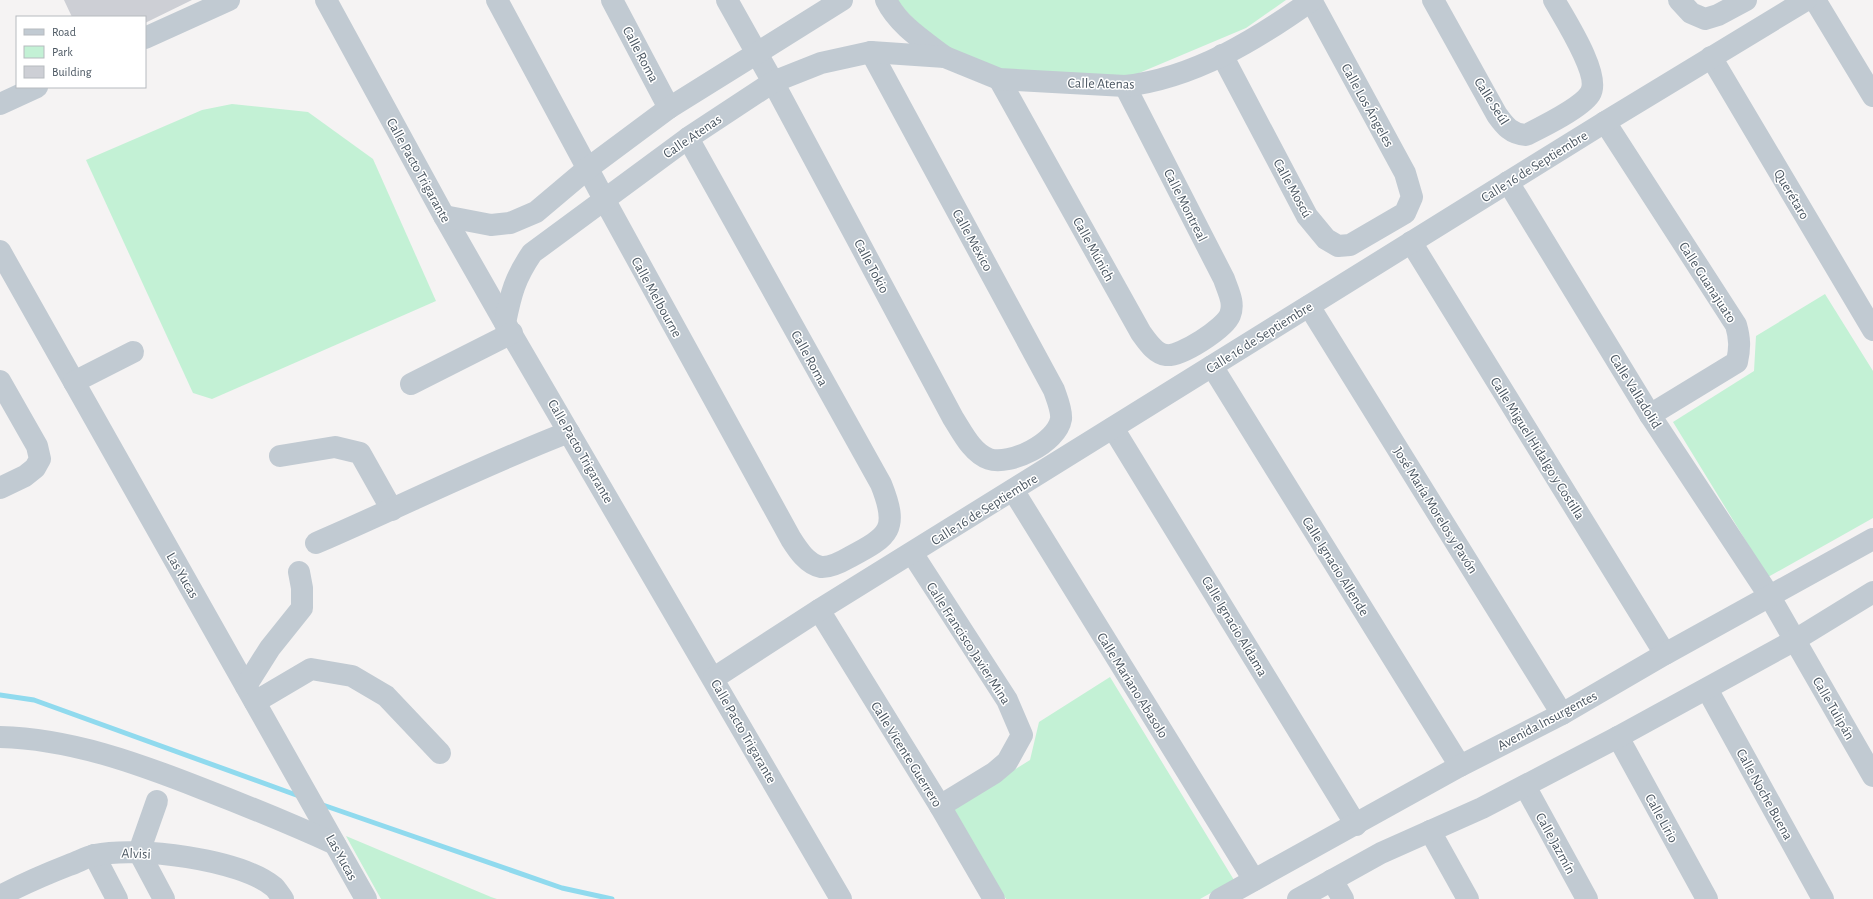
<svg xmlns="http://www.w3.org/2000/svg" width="1873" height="899" font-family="'Alegreya Sans',sans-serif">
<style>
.green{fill:#c3f1d5}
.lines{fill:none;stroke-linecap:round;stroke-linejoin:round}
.stream{stroke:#90daee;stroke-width:5}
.building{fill:#cdcfd5}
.minor{stroke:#c1cad2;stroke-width:22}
.labels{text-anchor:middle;stroke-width:3;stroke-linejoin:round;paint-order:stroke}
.street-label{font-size:14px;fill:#4a5661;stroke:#fff}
</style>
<rect width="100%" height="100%" fill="#f5f3f3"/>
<g class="green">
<path d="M896 0H1286L1246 28 1132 76 997 75 934 41Z"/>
<path d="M232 104 308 112 373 159 436 301 212 399 193 393 86 160 202 110Z"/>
<path d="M1825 294 1873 371V518L1768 577 1673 422 1754 371 1756 336Z"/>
<path d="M1110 677 1234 880 1200 899H1006L950 810 1030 760 1039 722Z"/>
<path d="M346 836 491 897 497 899H381Z"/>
</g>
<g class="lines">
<g class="stream">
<path d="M0 695 34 700 299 796"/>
<path d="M320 804 562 888 612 899"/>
</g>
</g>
<path class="building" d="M64 0H192L145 23V17H72Z"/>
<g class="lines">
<g class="minor">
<path d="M326 0 444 216 505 323 841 899"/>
<path d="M497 0 604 199 791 539C798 550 807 564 821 567 830 568 843 561 850 557 890 536 899 529 881 484L688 138"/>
<path d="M612 0 669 108"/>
<path d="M727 0 773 82 953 418C962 432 972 453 989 459 1010 466 1057 443 1061 419 1062 410 1057 399 1054 390L871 52"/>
<path d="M886 0C898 25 924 41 945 57"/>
<path d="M1433 0 1497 115C1505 126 1511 134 1526 135 1542 127 1581 108 1590 94 1602 76 1564 18 1554 0"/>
<path d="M1679 0 1691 13 1705 19 1718 15 1746 0"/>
<path d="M1815 0 1873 96"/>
<path d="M145 38 229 0"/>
<path d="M1222 55 1307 216 1326 239 1338 246 1350 245 1405 213 1412 197 1405 173 1311 0"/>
<path d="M1711 57 1873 330"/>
<path d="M999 79 1141 333C1147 341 1155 354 1166 355 1181 357 1225 328 1230 315 1235 303 1228 291 1224 279L1125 86"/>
<path d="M0 104 37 87"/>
<path d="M1605 122 1736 325C1740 339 1740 348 1737 362L1650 415"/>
<path d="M1508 182 1650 415 1770 597 1873 776"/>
<path d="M444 216 491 225 510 223 536 212 587 169 669 108 842 0"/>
<path d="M1411 242 1665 654"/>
<path d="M0 251 366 899"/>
<path d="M1309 306 1562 714"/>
<path d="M505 323C511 293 515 278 532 253L688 138 773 82 821 63 871 52 945 57 999 79 1125 86C1194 78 1256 40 1312 0"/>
<path d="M1212 366 1460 766"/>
<path d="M0 381 37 446 40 459 35 468 25 476 0 488"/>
<path d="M74 382 133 352"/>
<path d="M411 384 512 333"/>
<path d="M1113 428 1356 825"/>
<path d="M280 456 335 447 360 453 392 510"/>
<path d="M1013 490 1254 880"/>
<path d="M316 543C400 507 483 465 569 432"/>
<path d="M912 553 1007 700 1022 735 1007 762 994 773 940 806"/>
<path d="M819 610 940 806 994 899"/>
<path d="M714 678 819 610 1605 122 1806 0"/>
<path d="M246 686 270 648 302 608V588L299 572"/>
<path d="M1707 689 1823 899"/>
<path d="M255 702 311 669 352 676 386 696 440 753"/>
<path d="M0 737C71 739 137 763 203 789 247 806 291 824 335 844"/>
<path d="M1618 737 1707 899"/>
<path d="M1525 786 1587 899"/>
<path d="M1430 831 1468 899"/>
<path d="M139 852 157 801"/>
<path d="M139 852 164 899"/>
<path d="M94 855 117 899"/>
<path d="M1332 880 1343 899"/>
<path d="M0 896C23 884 46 874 69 865 78 862 86 857 95 855 137 846 240 859 274 887 277 890 280 895 283 899"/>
<path d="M1220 899 1460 766 1562 714 1665 654 1873 539"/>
<path d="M1298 899 1381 853 1482 808 1618 737 1795 640 1873 592"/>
</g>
</g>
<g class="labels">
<g class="street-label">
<text transform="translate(641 54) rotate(62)" y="5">Calle Roma</text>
<text transform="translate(1101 83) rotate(1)" y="5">Calle Atenas</text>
<text transform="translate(1492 101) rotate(58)" y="5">Calle Seúl</text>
<text transform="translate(1368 105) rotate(61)" y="5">Calle Los Ángeles</text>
<text transform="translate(692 136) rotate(-34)" y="5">Calle Atenas</text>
<text transform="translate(1534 166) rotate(-32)" y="5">Calle 16 de Septiembre</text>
<text transform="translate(419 170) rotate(61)" y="5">Calle Pacto Trigarante</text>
<text transform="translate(1293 188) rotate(61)" y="5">Calle Moscú</text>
<text transform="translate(1792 194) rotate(59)" y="5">Querétaro</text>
<text transform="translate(1186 205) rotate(63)" y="5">Calle Montreal</text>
<text transform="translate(973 240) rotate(61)" y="5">Calle México</text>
<text transform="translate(1094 249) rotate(61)" y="5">Calle Múnich</text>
<text transform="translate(872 266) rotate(62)" y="5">Calle Tokio</text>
<text transform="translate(1708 282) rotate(57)" y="5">Calle Guanajuato</text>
<text transform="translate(657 297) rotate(61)" y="5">Calle Melbourne</text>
<text transform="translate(1259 337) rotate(-32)" y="5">Calle 16 de Septiembre</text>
<text transform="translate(810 358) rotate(61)" y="5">Calle Roma</text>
<text transform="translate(1636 391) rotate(58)" y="5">Calle Valladolid</text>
<text transform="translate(1538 448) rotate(58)" y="5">Calle Miguel Hidalgo y Costilla</text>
<text transform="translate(581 451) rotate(60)" y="5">Calle Pacto Trigarante</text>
<text transform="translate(984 509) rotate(-32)" y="5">Calle 16 de Septiembre</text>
<text transform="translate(1436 510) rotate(58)" y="5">José María Morelos y Pavón</text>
<text transform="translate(1336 566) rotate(58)" y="5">Calle Ignacio Allende</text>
<text transform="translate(183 575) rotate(60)" y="5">Las Yucas</text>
<text transform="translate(1235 626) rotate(59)" y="5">Calle Ignacio Aldama</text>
<text transform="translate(969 643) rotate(57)" y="5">Calle Francisco Javier Mina</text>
<text transform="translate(1133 685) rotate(58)" y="5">Calle Mariano Abasolo</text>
<text transform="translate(1834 708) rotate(60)" y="5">Calle Tulipán</text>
<text transform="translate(1547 720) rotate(-28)" y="5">Avenida Insurgentes</text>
<text transform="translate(744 731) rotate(60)" y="5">Calle Pacto Trigarante</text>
<text transform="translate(907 754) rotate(58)" y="5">Calle Vicente Guerrero</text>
<text transform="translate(1765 794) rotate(61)" y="5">Calle Noche Buena</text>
<text transform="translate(1662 818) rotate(61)" y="5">Calle Lirio</text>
<text transform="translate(1556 843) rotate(61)" y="5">Calle Jazmín</text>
<text transform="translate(136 853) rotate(2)" y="5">Alvisi</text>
<text transform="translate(342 857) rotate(61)" y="5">Las Yucas</text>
</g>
</g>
<rect x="16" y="16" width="130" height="72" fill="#ffffff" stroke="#b7bbc0"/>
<rect x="24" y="29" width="20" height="6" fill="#c1cad2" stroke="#b7bbc0"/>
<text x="52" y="36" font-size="12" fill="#4a5661">Road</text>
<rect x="24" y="46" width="20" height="12" fill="#c3f1d5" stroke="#b7bbc0"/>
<text x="52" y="56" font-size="12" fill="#4a5661">Park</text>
<rect x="24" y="66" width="20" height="12" fill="#cdcfd5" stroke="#b7bbc0"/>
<text x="52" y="76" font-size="12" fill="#4a5661">Building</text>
</svg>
